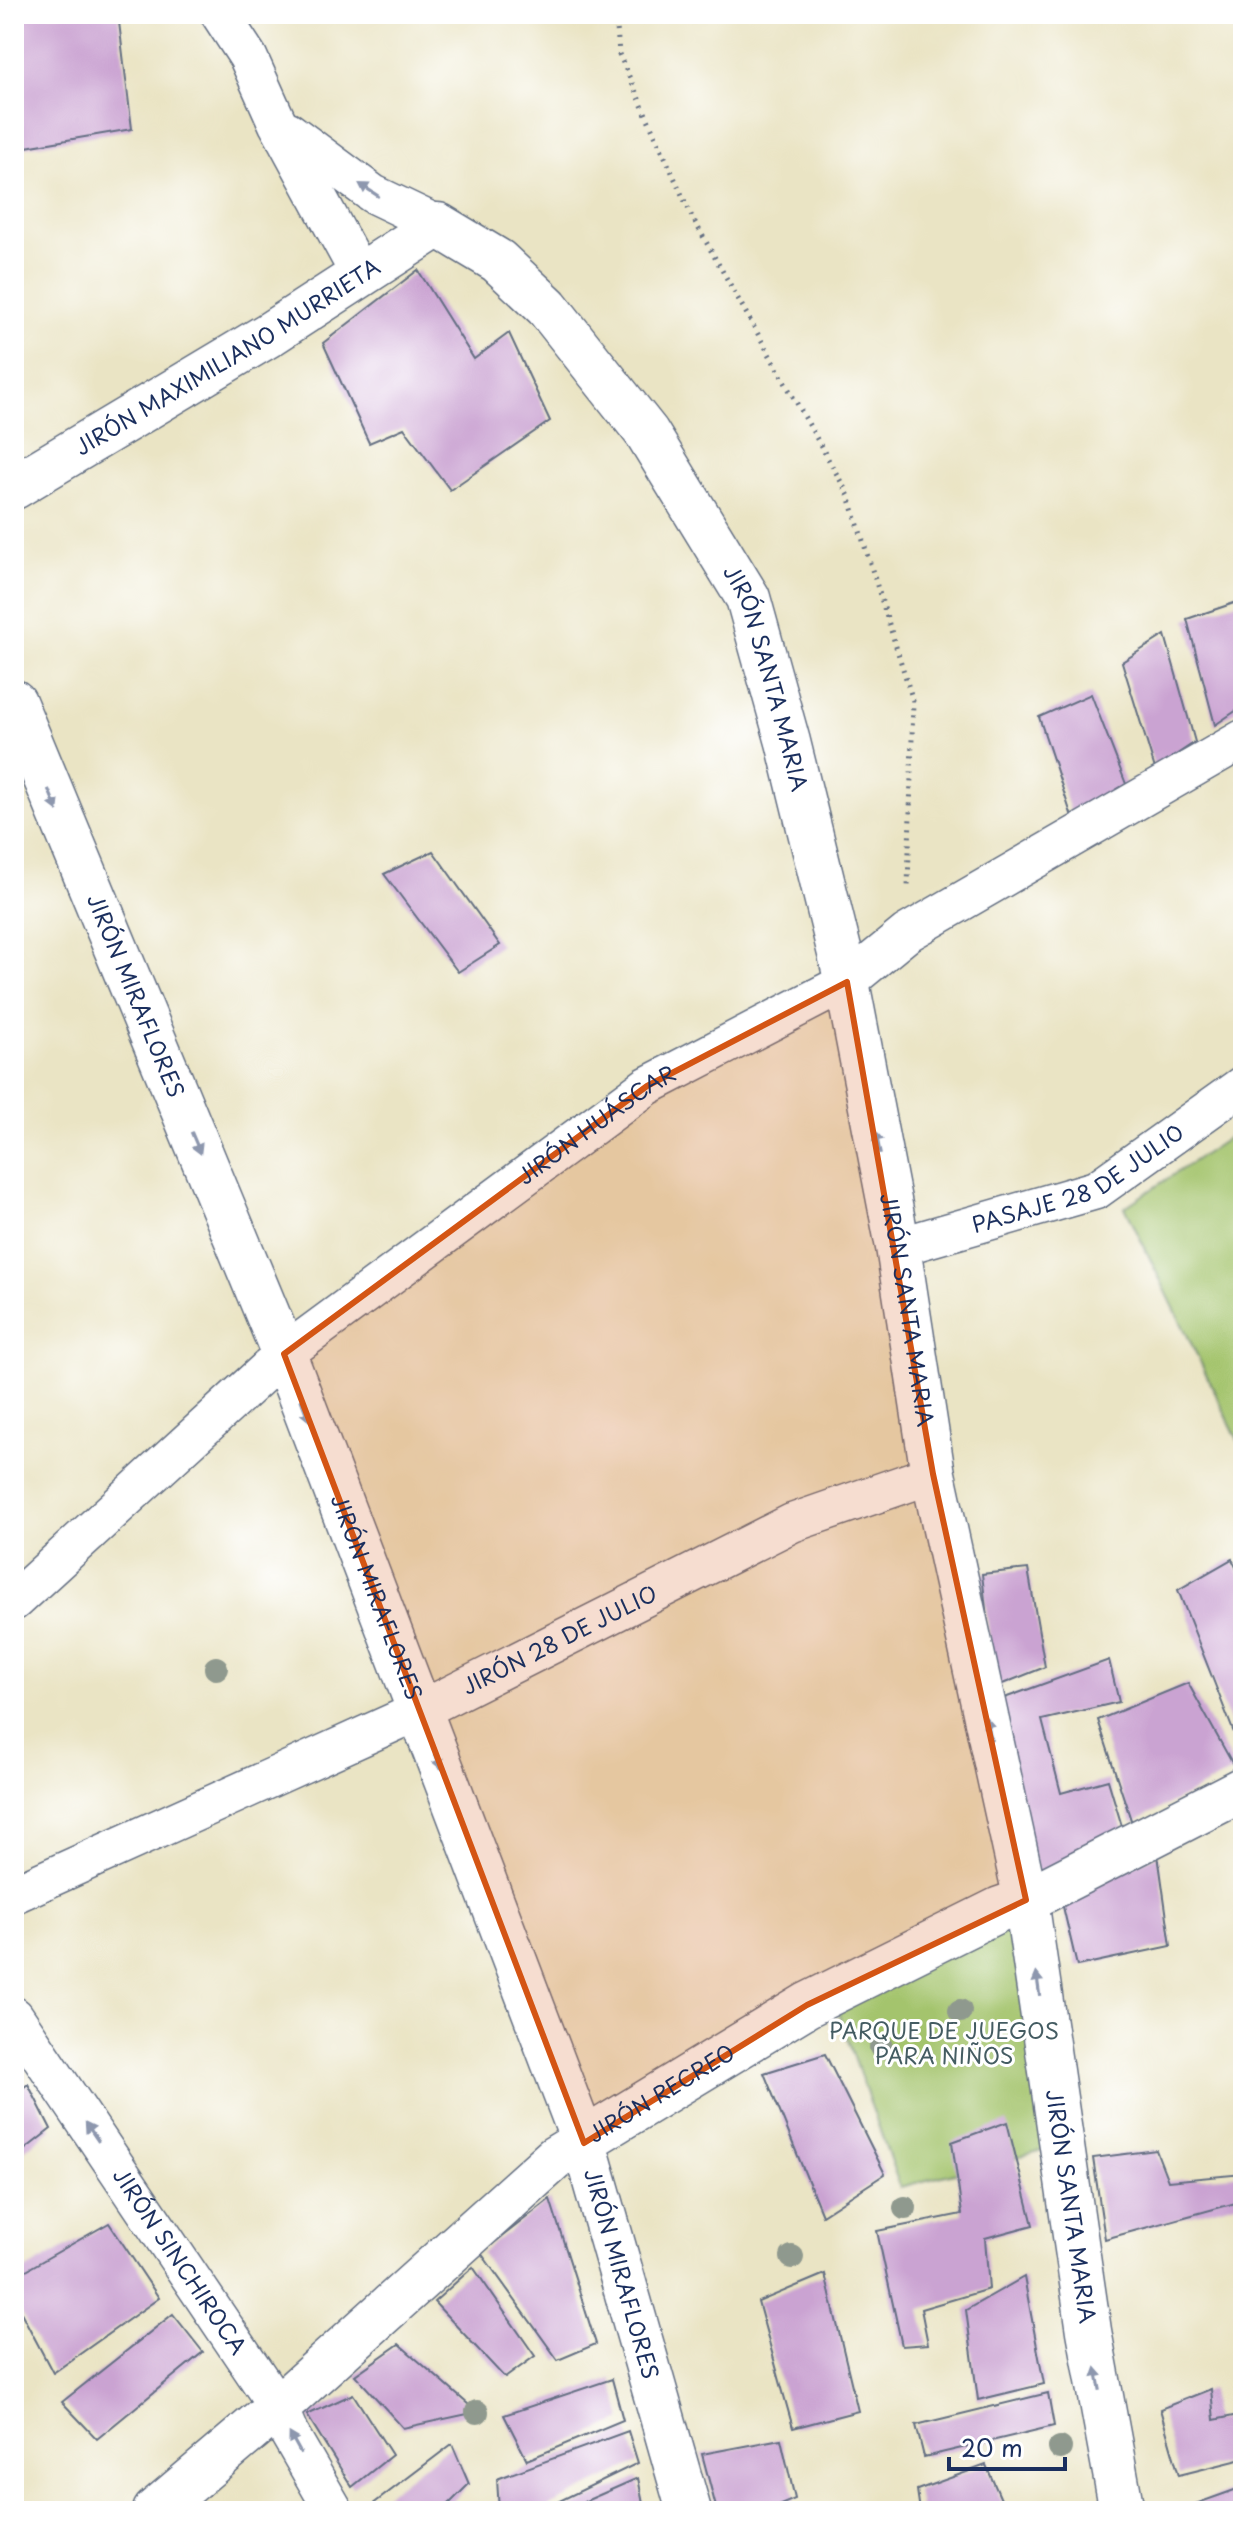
<svg xmlns="http://www.w3.org/2000/svg" width="1257" height="2525" font-family="'Playpen Sans',sans-serif">
<style>
.green{fill:#a4c46d;stroke:#607a66;stroke-width:2}
.building{fill:#caa3d2}
.lines{fill:none;stroke-linecap:round;stroke-linejoin:round}
.minor-casing{stroke:#636e82;stroke-width:41}
.tertiary-casing{stroke:#636e82;stroke-width:47}
.secondary-casing{stroke:#636e82;stroke-width:47}
.path{stroke:#636e82;stroke-width:5;stroke-dasharray:2 6;stroke-linecap:butt}
.minor{stroke:#fff;stroke-width:38}
.tertiary{stroke:#fff;stroke-width:44}
.secondary{stroke:#fff;stroke-width:44}
.tree{fill:#8f998e}
.oneway{fill:#8d97ae}
.marked{fill:#d45514;fill-opacity:0.2;stroke:#d45514;stroke-width:6;stroke-linejoin:round}
.labels{text-anchor:middle;stroke-width:6;stroke-linejoin:round;paint-order:stroke}
.street-label{font-size:22px;fill:#1b2f5e;stroke:#fff}
.park-label{font-size:22px;fill:#445c62;stroke:#fff}
</style>
<rect width="100%" height="100%" fill="#fff"/>
<filter id="ink" filterUnits="userSpaceOnUse"><feTurbulence type="fractalNoise" baseFrequency=".0125" numOctaves="2"/><feDisplacementMap in="SourceGraphic" scale="16" xChannelSelector="R" yChannelSelector="G"/><feConvolveMatrix kernelMatrix="1 2 1 2 8 2 1 2 1" color-interpolation-filters="sRGB"/></filter>
<filter id="wash" filterUnits="userSpaceOnUse"><feTurbulence type="fractalNoise" baseFrequency=".006" numOctaves="4" result="noise"/><feDisplacementMap in="SourceGraphic" scale="32" xChannelSelector="R" yChannelSelector="G"/><feGaussianBlur stdDeviation="1.8" result="paint"/><feColorMatrix in="noise" values="0 0 0 0 0 0 0 0 0 0 0 0 0 0 0 0 0 1.4 0 .05"/><feComposite in="paint" operator="in"/></filter>
<g filter="url(#wash)">
<rect width="100%" height="100%" fill="#eae4c4"/>
<g class="green">
<path d="M1243 1128V1450L1125 1207Z"/>
<path d="M1010 1908 1051 2148 900 2187 834 2001Z"/>
</g>
<g id="blocks">
<g class="building">
<path d="M32 14H118L132 129 14 149V17Z"/>
<path d="M418 270 474 359 509 333 550 421 450 490 404 428 369 443 323 343Z"/>
<path d="M1243 600V706L1215 725 1187 619Z"/>
<path d="M1165 635 1195 742 1155 769 1122 662Z"/>
<path d="M1091 694 1126 784 1073 820 1039 717Z"/>
<path d="M433 851 500 945 458 972 384 874Z"/>
<path d="M1232 1559 1243 1581V1756L1178 1590Z"/>
<path d="M1028 1569 1045 1667 995 1687 982 1574Z"/>
<path d="M1109 1660 1119 1702 1042 1720 1061 1793 1108 1780 1124 1833 1038 1880 999 1700Z"/>
<path d="M1188 1683 1236 1770 1132 1823 1098 1720Z"/>
<path d="M1158 1855 1171 1946 1077 1966 1061 1898Z"/>
<path d="M825 2054 885 2174 822 2215 764 2073Z"/>
<path d="M28 2084 51 2129 14 2158V2095Z"/>
<path d="M1007 2122 1033 2225 985 2238 989 2289 921 2309 928 2344 902 2346 877 2231 962 2214 952 2142Z"/>
<path d="M1156 2150 1168 2181 1243 2174V2201L1105 2239 1093 2158Z"/>
<path d="M550 2199 596 2344 558 2360 481 2253Z"/>
<path d="M109 2223 159 2298 53 2373 14 2299V2277Z"/>
<path d="M473 2267 535 2356 505 2378 434 2302Z"/>
<path d="M825 2274 858 2411 793 2428 758 2302Z"/>
<path d="M1024 2277 1044 2384 978 2400 966 2310Z"/>
<path d="M173 2314 203 2352 97 2439 62 2402Z"/>
<path d="M399 2344 477 2412 403 2428 355 2375Z"/>
<path d="M612 2379 623 2420 527 2460 504 2415Z"/>
<path d="M1211 2389 1214 2420 1243 2414V2459L1179 2475 1160 2409Z"/>
<path d="M1048 2393 1054 2426 924 2457 916 2425Z"/>
<path d="M353 2394 392 2455 352 2487 307 2415Z"/>
<path d="M628 2431 638 2463 539 2511H499L497 2479Z"/>
<path d="M781 2439 795 2499 766 2511H717L702 2454Z"/>
<path d="M452 2444 469 2484 442 2511H364Z"/>
<path d="M986 2465 1006 2511H920L917 2490Z"/>
<path d="M638 2478 643 2503 624 2511H563Z"/>
<path d="M1243 2487V2511H1185L1184 2508Z"/>
</g>
</g>
</g>
<g filter="url(#ink)">
<use href="#blocks" fill-opacity="0" stroke="#636e82" stroke-width="2"/>
<g class="lines">
<g class="minor-casing">
<g id="minor">
<path d="M220 14 248 57 278 124 360 275"/>
<path d="M288 131 373 194 438 225"/>
<path id="s1" d="M898 1247 1096 1190 1243 1085"/>
<path id="s2" d="M14 1601 284 1354 647 1086 847 982 907 933 1243 739"/>
<path id="s3" d="M14 1894 419 1711 792 1523 933 1474"/>
<path id="s4" d="M14 2016 278 2407 289 2433 334 2511"/>
</g>
</g>
<g class="tertiary-casing">
<g id="tertiary">
<path id="s5" d="M14 487 270 334 438 225 498 261 547 307 647 433 748 598 788 742 847 982 898 1247 933 1474 1026 1900 1089 2331 1122 2511"/>
<path id="s6" d="M14 702 284 1354 584 2143 689 2511"/>
</g>
</g>
<g class="secondary-casing">
<g id="secondary">
<path id="s7" d="M155 2511 278 2407 555 2158 807 2005 1000 1909 1026 1900 1243 1789"/>
</g>
</g>
<path class="path" d="M616 14 619 54 691 215 849 496 913 701 908 888"/>
<use href="#minor" class="minor"/>
<use href="#tertiary" class="tertiary"/>
<use href="#secondary" class="secondary"/>
</g>
<g class="tree">
<circle cx="216" cy="1668" r="12"/>
<circle cx="960" cy="2011" r="12"/>
<circle cx="881" cy="2047" r="12"/>
<circle cx="905" cy="2208" r="12"/>
<circle cx="792" cy="2257" r="12"/>
<circle cx="477" cy="2412" r="12"/>
<circle cx="1060" cy="2448" r="12"/>
</g>
<defs><path id="oneway-solid" d="M-6-.8H1V-3.2L6.5 0L1 3.2V.8H-6Z" transform="scale(2)"/></defs>
<g class="oneway">
<use href="#oneway-solid" transform="translate(369 190) rotate(-147)"/>
<use href="#oneway-solid" transform="translate(53 800) rotate(67)"/>
<use href="#oneway-solid" transform="translate(196 1143) rotate(67)"/>
<use href="#oneway-solid" transform="translate(878 1143) rotate(-101)"/>
<use href="#oneway-solid" transform="translate(305 1410) rotate(69)"/>
<use href="#oneway-solid" transform="translate(989 1729) rotate(-102)"/>
<use href="#oneway-solid" transform="translate(437 1758) rotate(69)"/>
<use href="#oneway-solid" transform="translate(1038 1984) rotate(-98)"/>
<use href="#oneway-solid" transform="translate(92 2132) rotate(-124)"/>
<use href="#oneway-solid" transform="translate(1098 2379) rotate(-101)"/>
<use href="#oneway-solid" transform="translate(295 2443) rotate(-119)"/>
</g>
</g>
<path class="marked" d="M847 982 933 1474 1026 1900 807 2005 584 2143 284 1354 647 1086Z"/>
<g class="labels">
<g class="street-label">
<text dy="8" stroke="none"><textPath href="#s5" startOffset="250">JIRÓN MAXIMILIANO MURRIETA</textPath></text>
<text dy="8" stroke="none"><textPath href="#s5" startOffset="1072">JIRÓN SANTA MARIA</textPath></text>
<text dy="8" stroke="none"><textPath href="#s6" startOffset="318">JIRÓN MIRAFLORES</textPath></text>
<text dy="8" stroke="none"><textPath href="#s2" startOffset="754">JIRÓN HUÁSCAR</textPath></text>
<text dy="8" stroke="none"><textPath href="#s1" startOffset="194">PASAJE 28 DE JULIO</textPath></text>
<text dy="8" stroke="none"><textPath href="#s5" startOffset="1720">JIRÓN SANTA MARIA</textPath></text>
<text dy="8" stroke="none"><textPath href="#s6" startOffset="966">JIRÓN MIRAFLORES</textPath></text>
<text dy="8" stroke="none"><textPath href="#s3" startOffset="602">JIRÓN 28 DE JULIO</textPath></text>
<text dy="8" stroke="none"><textPath href="#s7" startOffset="658">JIRÓN RECREO</textPath></text>
<text dy="8" stroke="none"><textPath href="#s5" startOffset="2632">JIRÓN SANTA MARIA</textPath></text>
<text dy="8" stroke="none"><textPath href="#s4" startOffset="296">JIRÓN SINCHIROCA</textPath></text>
<text dy="8" stroke="none"><textPath href="#s6" startOffset="1686">JIRÓN MIRAFLORES</textPath></text>
</g>
<g class="park-label">
<text x="944" y="2039">PARQUE DE JUEGOS<tspan x="944" dy="25">PARA NIÑOS</tspan></text>
</g>
</g>
<rect width="1257" height="2525" fill="none" stroke="#fff" stroke-width="48"/>
<path d="M949 2457v12h116v-12" fill="none" stroke="#1b2f5e" stroke-width="4"/>
<text x="961" y="2457" font-size="24" fill="#1b2f5e" stroke="#ffffff" stroke-width="6" paint-order="stroke">20 m</text>
</svg>
